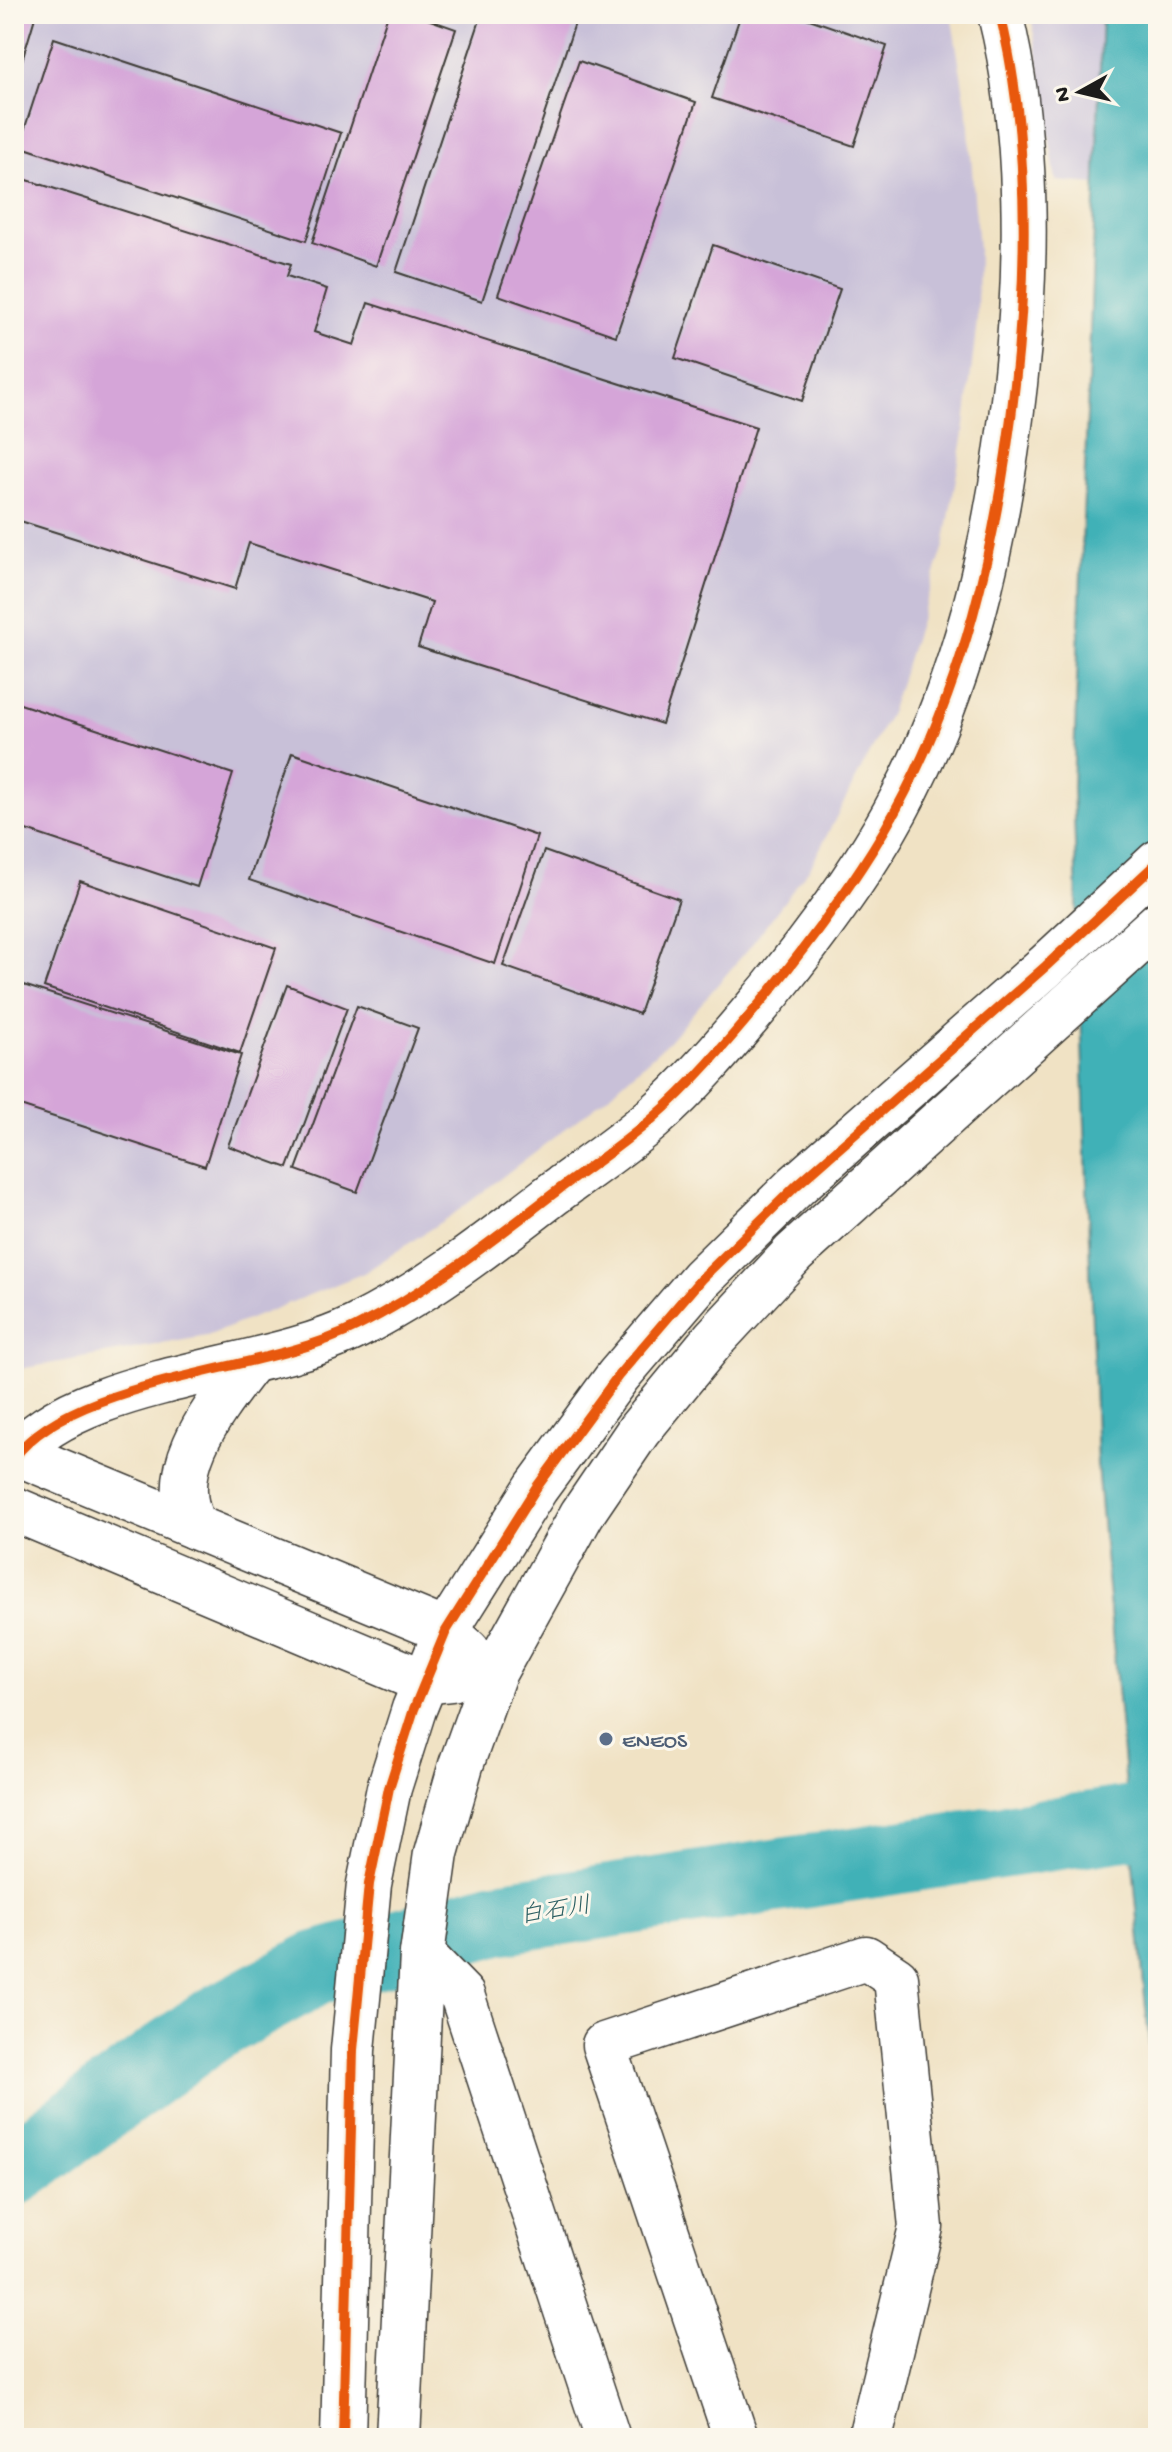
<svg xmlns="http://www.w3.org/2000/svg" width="1172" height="2452" font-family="'Gochi Hand','Klee One',sans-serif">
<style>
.industrial{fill:#c8c0d8}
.water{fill:#40b1b7;stroke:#2e666a;stroke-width:2}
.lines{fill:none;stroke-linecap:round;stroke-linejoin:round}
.river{stroke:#40b1b7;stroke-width:74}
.building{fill:#d5a5d8}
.minor-casing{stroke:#3c3a35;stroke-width:47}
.minor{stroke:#fff;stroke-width:44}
.cycleway-casing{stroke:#fbf7ec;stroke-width:15}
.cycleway{stroke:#e8590c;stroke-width:10}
.service-dot{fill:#5c6f8a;stroke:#fbf7ec;stroke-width:3}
.labels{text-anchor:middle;stroke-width:6;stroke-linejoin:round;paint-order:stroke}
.service-label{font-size:22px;fill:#4e5e75;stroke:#fbf7ec;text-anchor:start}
.water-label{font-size:24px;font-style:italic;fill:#2c5f62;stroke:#fbf7ec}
</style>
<rect width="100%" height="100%" fill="#fbf7ec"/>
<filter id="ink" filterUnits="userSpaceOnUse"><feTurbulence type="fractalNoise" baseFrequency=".0125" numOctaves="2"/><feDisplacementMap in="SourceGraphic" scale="16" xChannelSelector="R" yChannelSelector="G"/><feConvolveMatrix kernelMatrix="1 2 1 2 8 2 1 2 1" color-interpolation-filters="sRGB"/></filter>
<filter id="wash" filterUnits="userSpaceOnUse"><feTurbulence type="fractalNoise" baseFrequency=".006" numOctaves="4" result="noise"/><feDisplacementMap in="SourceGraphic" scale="32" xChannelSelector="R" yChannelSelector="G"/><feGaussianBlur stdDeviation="1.8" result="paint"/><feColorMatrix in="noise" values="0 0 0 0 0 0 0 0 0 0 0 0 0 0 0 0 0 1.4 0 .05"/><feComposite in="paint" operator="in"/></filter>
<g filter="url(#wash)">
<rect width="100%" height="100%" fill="#f0e2c4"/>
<g class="industrial">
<path d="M14 14H951L968 116 978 249 977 321 964 433 944 546 890 713 811 866 749 948 669 1041 608 1096 459 1210 364 1273 207 1336 14 1370Z"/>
<path d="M1031 14H1101L1096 184 1056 181Z"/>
</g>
<path class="water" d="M1102 14H1158V2142L1097 1466 1073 787Z"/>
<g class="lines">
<path class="river" d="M14 2169 209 2027 317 1968 497 1918 1158 1818"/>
</g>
<g id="blocks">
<g class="building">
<path d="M14 14H36L15 84H14Z"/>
<path d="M388 14H413L456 29 376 266 312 243Z"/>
<path d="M482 14H578L482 301 396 272Z"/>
<path d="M741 14H795L887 46 854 146 712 98Z"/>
<path d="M54 38 341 133 306 241 19 146Z"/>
<path d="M579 61 696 102 616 336 498 295Z"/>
<path d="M21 178 291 264 287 276 327 289 314 332 354 345 368 303 756 427 662 724 418 647 432 602 249 543 235 589 14 519V199Z"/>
<path d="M713 245 840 289 802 401 675 358Z"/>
<path d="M14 702 233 774 197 887 14 826Z"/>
<path d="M292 753 537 836 495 964 249 880Z"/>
<path d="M544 851 679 899 639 1014 503 966Z"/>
<path d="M80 881 276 948 240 1053 44 987Z"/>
<path d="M14 982 241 1055 205 1166 14 1104Z"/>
<path d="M287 985 347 1008 288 1168 228 1146Z"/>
<path d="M357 1006 418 1028 357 1192 296 1170Z"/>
</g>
</g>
</g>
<g filter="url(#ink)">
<use href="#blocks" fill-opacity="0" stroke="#3c3a35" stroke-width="2"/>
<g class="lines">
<g class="minor-casing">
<g id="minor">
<path d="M14 1452 446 1631 468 1651"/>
<path d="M14 1458C72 1377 266 1373 356 1327 430 1290 493 1240 558 1190 589 1167 622 1145 652 1119 695 1082 734 1034 771 990 812 939 851 887 884 831 964 695 998 538 1015 384 1028 266 1029 129 1000 14"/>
<path d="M14 1509 425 1682 452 1679"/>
<path d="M195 1527C162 1470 216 1407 250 1362"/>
<path d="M422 1954 462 1995 608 2438"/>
<path d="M343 2438 353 2050 369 1884 389 1788 414 1709 446 1631 536 1488 618 1376 701 1279 797 1185 1046 966 1158 862"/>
<path d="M398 2438 422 1954 436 1853 461 1765 494 1673 582 1514 639 1430 714 1339 794 1253 1158 924"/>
<path d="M736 2438 604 2045 866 1958 896 1978 921 2227 870 2438"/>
</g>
</g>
<use href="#minor" class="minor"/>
<g class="cycleway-casing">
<g id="cycleway">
<path d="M14 1458C72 1377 266 1373 356 1327 430 1290 493 1240 558 1190 589 1167 622 1145 652 1119 695 1082 734 1034 771 990 812 939 851 887 884 831 964 695 998 538 1015 384 1028 266 1029 129 1000 14"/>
<path d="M343 2438 353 2050 369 1884 389 1788 414 1709 446 1631 536 1488 618 1376 701 1279 797 1185 1046 966 1158 862"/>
</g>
</g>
<use href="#cycleway" class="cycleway"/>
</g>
</g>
<circle class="service-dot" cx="606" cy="1739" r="8"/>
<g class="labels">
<g class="service-label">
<text x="622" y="1747">ENEOS</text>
</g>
<g class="water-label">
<text transform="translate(555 1909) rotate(-9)" y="8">白石川</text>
</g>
</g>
<rect width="1172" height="2452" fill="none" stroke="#fbf7ec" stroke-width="48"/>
<g transform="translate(1080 92) rotate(262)" stroke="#fbf7ec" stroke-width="6" paint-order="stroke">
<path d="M0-6L14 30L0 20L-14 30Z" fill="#1c1c1c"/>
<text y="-12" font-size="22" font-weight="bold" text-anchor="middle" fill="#1c1c1c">N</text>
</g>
</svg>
